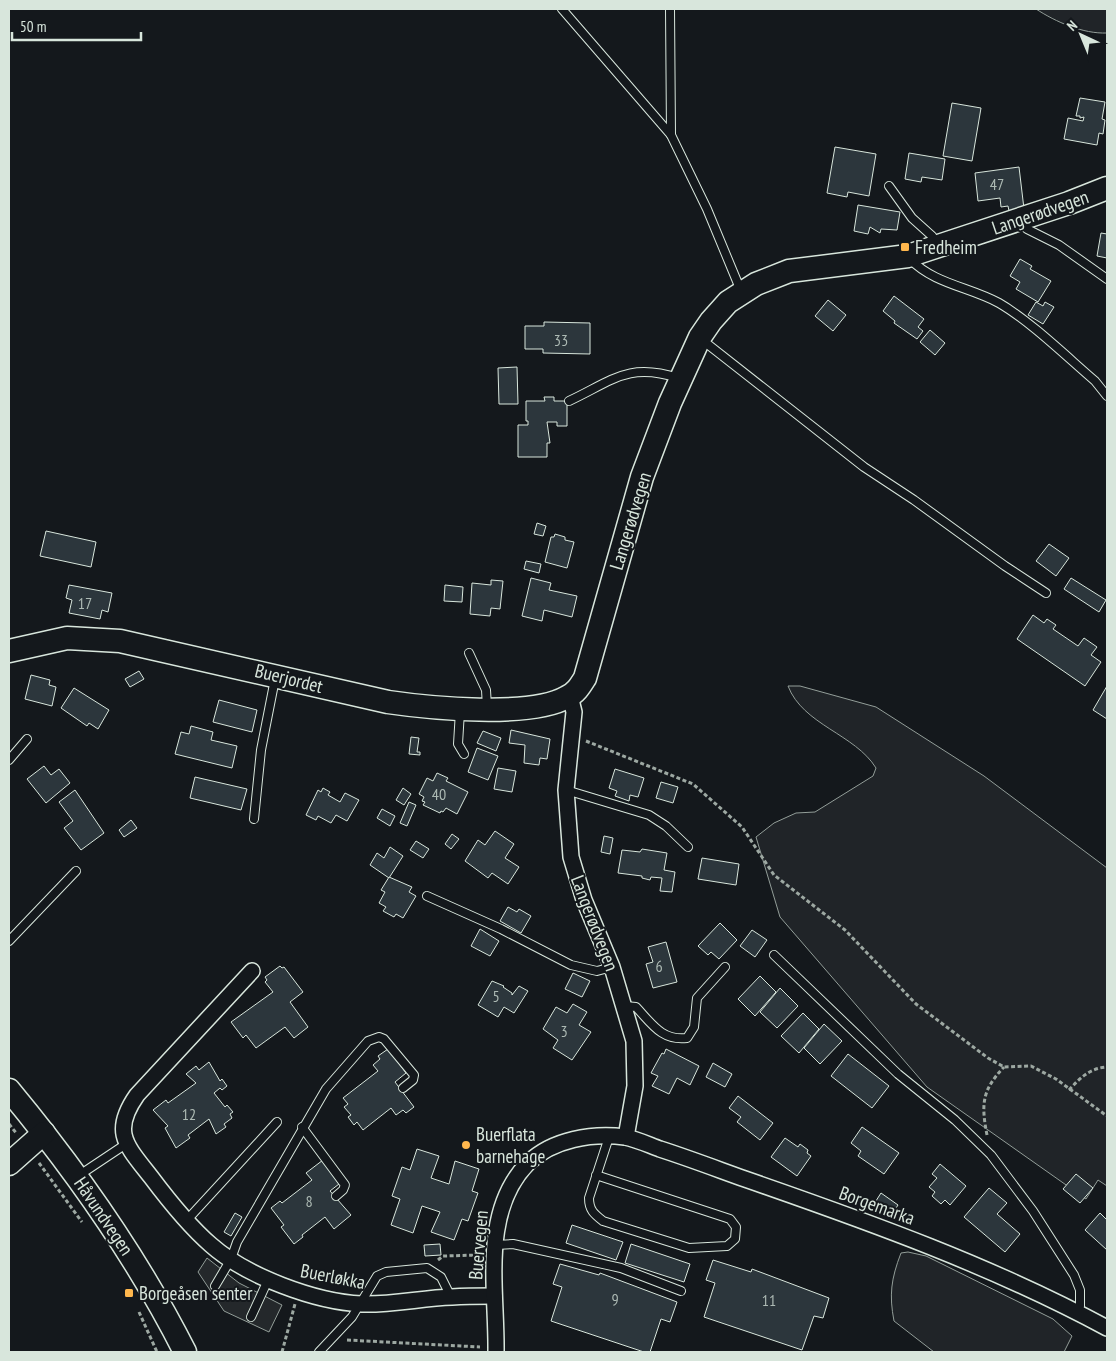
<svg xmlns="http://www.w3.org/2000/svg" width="1116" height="1361" font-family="'PT Sans Narrow',sans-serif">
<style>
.green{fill:#202428;stroke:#939e99}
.parking{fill:#24282b;stroke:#939e99}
.building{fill:#2c363c;stroke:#d8e6dc}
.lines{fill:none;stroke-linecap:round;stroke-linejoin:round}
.lane-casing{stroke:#d8e6dc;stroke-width:10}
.street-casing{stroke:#d8e6dc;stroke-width:18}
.secondary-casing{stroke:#d8e6dc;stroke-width:25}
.path{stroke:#9da8a2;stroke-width:3;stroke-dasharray:4 2.5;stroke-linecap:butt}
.lane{stroke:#14181c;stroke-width:8}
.street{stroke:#14181c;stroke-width:15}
.secondary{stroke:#14181c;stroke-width:22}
.poi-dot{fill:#ffb74d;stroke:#14181c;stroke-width:2}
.labels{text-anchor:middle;stroke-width:4;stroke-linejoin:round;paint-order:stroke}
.number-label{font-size:16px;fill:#adbab4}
.street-label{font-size:19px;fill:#d8e6dc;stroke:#14181c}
.poi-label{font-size:19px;fill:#d8e6dc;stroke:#14181c;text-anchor:start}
</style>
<rect width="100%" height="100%" fill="#14181c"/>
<g class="green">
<path d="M1036 9H1107V33C1083 34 1056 22 1036 9Z"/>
<path d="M788 686H800L876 707 984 776 1107 868V1186L1098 1180 1086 1199 927 1087 780 917 756 837 774 823 796 813 815 812 873 776 876 768C855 734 803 725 788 686Z"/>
<path d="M908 1252 926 1256 1053 1319 1072 1336 1064 1352H934L894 1321C889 1295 891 1279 901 1253Z"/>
</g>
<path class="parking" d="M207 1258 239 1283 282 1305 269 1332 224 1311 198 1272Z"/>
<g class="building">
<path d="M1080 98 1105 102 1102 119 1105 120 1103 134 1099 133 1097 145 1064 139 1068 118 1083 121 1084 117 1080 118V116H1076Z"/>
<path d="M952 103 981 108 972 161 943 156Z"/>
<path d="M835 147 876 154 869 196 848 192 847 197 827 193Z"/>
<path d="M909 153 945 159 942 180 922 177 921 182 905 179Z"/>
<path d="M1019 167 1024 209 1009 211 1008 206 1001 207 1000 198 978 201 975 173Z"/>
<path d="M858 205 900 212 897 230 881 229 880 233 870 227 868 234 854 231Z"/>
<path d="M1101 233 1107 234V258L1097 256Z"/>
<path d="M1020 259 1032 266 1030 269 1051 281 1038 302 1016 289 1020 282 1010 276Z"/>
<path d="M894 296 924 319 918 327 923 331 917 339 894 323 895 321 883 311Z"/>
<path d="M828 300 846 315 833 331 815 316Z"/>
<path d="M1036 302 1043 306 1045 302 1054 307 1043 324 1028 315Z"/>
<path d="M544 322 590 323V354L543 353V349H525V326H544Z"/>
<path d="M930 330 945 343 935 355 920 342Z"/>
<path d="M517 367 518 404H499L498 368Z"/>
<path d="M544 397H554V401H567V426H557V422H547L550 443H547V457H518V425H528V421H526V401H545Z"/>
<path d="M537 523 546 526 543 536 534 534Z"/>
<path d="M46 531 96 542 91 567 40 556Z"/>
<path d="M555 534 565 537V540L574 542 567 568 545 562 551 537H554Z"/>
<path d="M1049 544 1069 558 1056 576 1036 561Z"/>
<path d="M526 561 541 564 539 573 524 569Z"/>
<path d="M531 578 551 583 549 590 577 596 572 617 544 610 542 621 522 616Z"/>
<path d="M1071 578 1106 600 1099 612 1064 589Z"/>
<path d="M491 580 503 581 500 609 491 608 490 616 470 614 472 583 491 585Z"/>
<path d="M69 585 112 593 108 612 102 610 100 619 69 613 72 600 66 598Z"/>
<path d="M445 585 463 587 462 602 444 601Z"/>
<path d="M1033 615 1044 623 1047 619 1056 625 1053 629 1078 646 1084 638 1097 647 1091 655 1101 662 1085 686 1017 639Z"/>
<path d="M139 671 144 679 130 687 125 679Z"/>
<path d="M31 675 50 680 49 685 56 687 52 706 25 699Z"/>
<path d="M1107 686V719L1093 710Z"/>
<path d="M74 688 109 710 98 729 89 723 87 726 61 708Z"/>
<path d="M219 700 257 710 252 732 213 722Z"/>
<path d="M191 726 213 732 211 740 237 746 232 768 175 754 181 732 189 734Z"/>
<path d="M511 730 550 739 547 759 540 758 539 765 524 763 525 745 509 743Z"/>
<path d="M483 731 501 738 496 751 477 743Z"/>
<path d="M411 737 419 738 417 752H420V755L409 754Z"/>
<path d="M477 748 498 756 488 780 468 772Z"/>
<path d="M44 766 51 775 59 769 70 783 46 803 27 779Z"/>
<path d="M498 768 516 771 512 792 494 789Z"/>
<path d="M615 769 644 778 638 797 630 795 629 801 615 796 617 791 609 788Z"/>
<path d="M437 773 448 778 446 781 468 792 457 814 446 808 443 812 441 811 440 813 423 805 425 802 422 801 424 797 419 794 427 778 433 781Z"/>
<path d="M195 777 247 789 241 810 190 798Z"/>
<path d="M661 782 678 787 673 803 656 798Z"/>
<path d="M323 788 330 792 328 795 340 802 345 793 359 800 347 821 336 815 331 823 318 816 316 820 306 815 318 790 321 792Z"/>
<path d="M403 788 411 794 404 805 396 800Z"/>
<path d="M75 790 104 833 81 850 64 828 73 821 59 802Z"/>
<path d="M409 802 416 805 407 826 400 823Z"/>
<path d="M382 809 395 816 390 826 377 818Z"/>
<path d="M131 820 137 828 124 837 119 830Z"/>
<path d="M495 831 514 844 505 858 519 867 508 884 492 873 488 878 465 861 478 840 485 845Z"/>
<path d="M452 834 459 839 451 849 445 844Z"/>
<path d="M604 836 613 838 610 854 601 852Z"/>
<path d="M416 841 429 849 423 858 410 850Z"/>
<path d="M390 847 403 856 389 878 370 865 377 853 384 858Z"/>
<path d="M642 849 667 853 664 870 675 872 672 892 660 891 662 878 651 877 650 880 642 878V876L618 873 622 850 640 852Z"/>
<path d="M702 858 739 864 736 885 698 879Z"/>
<path d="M389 877 412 887 409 892 416 896 403 918 396 914 394 917 383 911 386 907 379 903 385 892 381 890Z"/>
<path d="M508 907 517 912 519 909 531 916 521 933 500 921Z"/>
<path d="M720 923 737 940 719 959 711 952 708 955 698 946Z"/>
<path d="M480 929 499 941 490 956 471 946Z"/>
<path d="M752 930 767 940 755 957 740 946Z"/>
<path d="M666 942 677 982 653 988 646 964 653 962 648 947Z"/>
<path d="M280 966 282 968 284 967 303 992 290 1002 308 1027 294 1038 285 1027 256 1048 246 1035 243 1038 231 1022 273 992 265 982 267 980 265 977Z"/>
<path d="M573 973 590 981 582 997 565 989Z"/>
<path d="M760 976 776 992 755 1016 738 999Z"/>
<path d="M492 981 504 986 503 987 512 993V995L519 986 528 991 514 1013 504 1007 498 1017 478 1005Z"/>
<path d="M780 988 798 1006 777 1028 760 1012Z"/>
<path d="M573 1004 587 1012 579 1025 591 1032 572 1060 553 1048 558 1040 543 1029 556 1007 567 1013Z"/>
<path d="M803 1013 819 1029 799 1053 781 1036Z"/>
<path d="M824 1024 842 1041 820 1064 804 1048Z"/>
<path d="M388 1049 406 1073 395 1082 414 1107 406 1113 403 1110 396 1115 391 1108 363 1130 357 1122 354 1125 348 1117 351 1115 344 1107 348 1104 343 1098 378 1071 373 1065 380 1059 378 1056Z"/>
<path d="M666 1049 699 1066 690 1085 677 1078 669 1094 652 1086 658 1076 651 1073 662 1053 664 1054Z"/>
<path d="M848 1054 889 1086 872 1108 831 1076Z"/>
<path d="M209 1062 220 1081 222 1079 227 1086 222 1090 220 1088 214 1093 225 1107 227 1105 233 1112 230 1114 232 1118 224 1124 226 1127 216 1134 209 1119 188 1135 190 1138 176 1148 165 1128 168 1126 153 1110 166 1100 168 1103 196 1083 186 1074 196 1066 199 1070Z"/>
<path d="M713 1063 732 1074 725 1087 706 1077Z"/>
<path d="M738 1096 773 1123 760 1140 737 1122 741 1117 729 1108Z"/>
<path d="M862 1127 899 1153 884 1174 858 1156 861 1151 851 1143Z"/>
<path d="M785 1138 798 1147 800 1144 808 1150 807 1153 811 1156 797 1176 771 1157Z"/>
<path d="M417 1149 439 1156 431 1178 449 1184 455 1161 479 1169 472 1191 478 1193 468 1221 462 1219 454 1240 431 1232 440 1212 422 1206 413 1233 391 1225 400 1199 392 1196 402 1167 410 1170Z"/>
<path d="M323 1160 339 1184 330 1191 351 1215 334 1229 325 1217 302 1235 303 1237 294 1244 281 1227 284 1225 271 1208 280 1201 282 1203 312 1180 306 1173Z"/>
<path d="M940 1164 966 1186 950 1205 945 1200 941 1204 932 1196 935 1192 929 1187 937 1178 932 1174Z"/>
<path d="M1076 1174 1093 1188 1080 1203 1063 1189Z"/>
<path d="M989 1188 1007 1203 997 1214 1020 1234 1005 1252 964 1217Z"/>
<path d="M881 1193 898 1205 891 1216 874 1204Z"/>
<path d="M235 1213 242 1217 231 1236 224 1232Z"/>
<path d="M1100 1213 1107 1220V1250L1085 1230Z"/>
<path d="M572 1225 623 1242 616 1260 566 1243Z"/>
<path d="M440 1244 441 1255 425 1256 424 1245Z"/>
<path d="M631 1244 690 1264 684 1282 625 1263Z"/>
<path d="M713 1260 751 1272 752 1269 829 1298 823 1318 814 1316 802 1350 704 1317 715 1283 706 1280Z"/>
<path d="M560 1264 599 1275 600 1273 677 1302 670 1322 661 1319 650 1352H644L551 1321 562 1287 553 1284Z"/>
</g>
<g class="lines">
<g class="lane-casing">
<g id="lane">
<path d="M562 9 671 135"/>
<path d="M670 9 671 135 707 209 741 291"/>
<path d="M889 186 912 218 932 236 938 245"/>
<path d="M1020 223 1027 229 1059 245 1107 279"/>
<path d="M910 259C934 284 970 287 999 303 1030 321 1067 357 1095 381L1107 396"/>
<path d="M701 339 864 467 914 500 1005 566 1046 593"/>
<path d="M569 401C612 381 628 362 678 378"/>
<path d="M469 653 486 690 487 707"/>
<path d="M460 711 458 744 464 754"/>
<path d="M9 760 27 739"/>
<path d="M566 790 649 815 666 826 688 847"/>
<path d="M254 819 261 750 275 679"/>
<path d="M427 896 501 929 571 965 597 971 612 967"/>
<path d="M9 941 76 871"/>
<path d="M774 955 898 1074 955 1120 991 1155 1033 1211 1074 1275 1080 1290V1306L1078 1312"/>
<path d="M625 1006 636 1007C652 1024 662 1041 687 1038L694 1027 697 998 725 967"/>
<path d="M302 1127 345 1185 343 1190 336 1196"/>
<path d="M596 1175 730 1219 736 1227 735 1239 727 1246 689 1248 603 1221C594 1214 589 1210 589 1198L609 1137"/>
<path d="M78 1176 126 1144"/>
<path d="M187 1220 277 1122"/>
<path d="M496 1245 513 1244 621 1268 681 1291"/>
<path d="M215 1286 231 1259 237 1242 326 1089 368 1041 379 1037 384 1039 414 1075 413 1080 403 1088"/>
<path d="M251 1317 268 1280"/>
<path d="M319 1352 352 1317 377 1276 386 1272 427 1268 441 1277 451 1297"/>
</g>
</g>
<g class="street-casing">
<g id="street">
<path d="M570 696 574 712 566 790 571 857 584 900 612 967 634 1041 635 1086 626 1137"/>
<path d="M252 971 137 1095C111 1132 126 1145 151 1177 169 1201 189 1226 211 1245 246 1276 315 1302 362 1304 392 1305 422 1298 452 1297 466 1296 480 1296 494 1296"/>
<path d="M496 1352C497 1290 480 1212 528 1163 553 1139 592 1133 625 1137 636 1139 649 1145 660 1149 688 1158 717 1169 745 1179 869 1222 992 1266 1107 1328"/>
</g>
</g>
<g class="secondary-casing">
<g id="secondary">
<path d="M9 651 67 638 120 641 388 702C429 708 531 718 567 697 576 693 580 686 585 678L642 477 670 403 700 337 711 321 728 302 756 284 789 271 908 256 1069 203 1107 188"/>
<path d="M9 1090C77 1172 137 1257 185 1352"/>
<path d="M9 1164 44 1133"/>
</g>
</g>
<g class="path">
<path d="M586 741 693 784 742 827 774 875 845 930 916 1004 988 1058 1004 1067 1031 1066 1056 1079 1107 1116"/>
<path d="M1069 1090C1080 1078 1090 1068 1107 1067"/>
<path d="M9 1124 17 1134"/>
<path d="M987 1135C981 1104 982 1090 1004 1067"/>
<path d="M39 1163 82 1222"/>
<path d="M438 1260 443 1256 480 1255"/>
<path d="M139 1312 157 1352"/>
<path d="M347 1340 480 1347"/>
<path d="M282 1352 295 1304"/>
</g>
<use href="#lane" class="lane"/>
<use href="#street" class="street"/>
<use href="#secondary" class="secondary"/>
</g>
<g class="poi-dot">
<rect x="900" y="242" width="10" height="10" rx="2.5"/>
<circle cx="466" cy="1145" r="5"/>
<rect x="124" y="1288" width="10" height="10" rx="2.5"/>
</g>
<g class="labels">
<g class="number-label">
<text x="997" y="190">47</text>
<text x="561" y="346">33</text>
<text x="85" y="609">17</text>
<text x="439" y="800">40</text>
<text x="659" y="972">6</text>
<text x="496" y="1002">5</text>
<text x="564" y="1037">3</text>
<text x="189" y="1120">12</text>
<text x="309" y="1207">8</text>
<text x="615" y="1305">9</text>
<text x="769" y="1306">11</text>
</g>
<g class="street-label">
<text transform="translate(1040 212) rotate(-19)" y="7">Langerødvegen</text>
<text transform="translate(630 521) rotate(-73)" y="7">Langerødvegen</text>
<text transform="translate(289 678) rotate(14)" y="7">Buerjordet</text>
<text transform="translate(595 923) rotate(69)" y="7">Langerødvegen</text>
<text transform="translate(877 1205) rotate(20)" y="7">Borgemarka</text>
<text transform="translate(104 1216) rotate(56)" y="7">Håvundvegen</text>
<text transform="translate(478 1245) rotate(-85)" y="7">Buervegen</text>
<text transform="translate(333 1276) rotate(11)" y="7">Buerløkka</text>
</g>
<g class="poi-label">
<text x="915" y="254">Fredheim</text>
<text x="476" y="1141">Buerflata<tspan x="476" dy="22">barnehage</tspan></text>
<text x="139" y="1300">Borgeåsen senter</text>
</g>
</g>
<rect width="1116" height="1361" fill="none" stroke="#d8e6dc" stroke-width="20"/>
<g transform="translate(1081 35) rotate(316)" stroke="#14181c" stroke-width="4" paint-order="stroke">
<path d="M0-4L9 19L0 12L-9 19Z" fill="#d8e6dc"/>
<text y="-8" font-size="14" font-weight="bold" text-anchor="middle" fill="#d8e6dc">N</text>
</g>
<path d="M12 32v8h129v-8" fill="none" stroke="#d8e6dc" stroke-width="2.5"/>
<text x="20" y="32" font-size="15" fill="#d8e6dc" stroke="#14181c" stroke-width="4" paint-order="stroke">50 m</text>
</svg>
